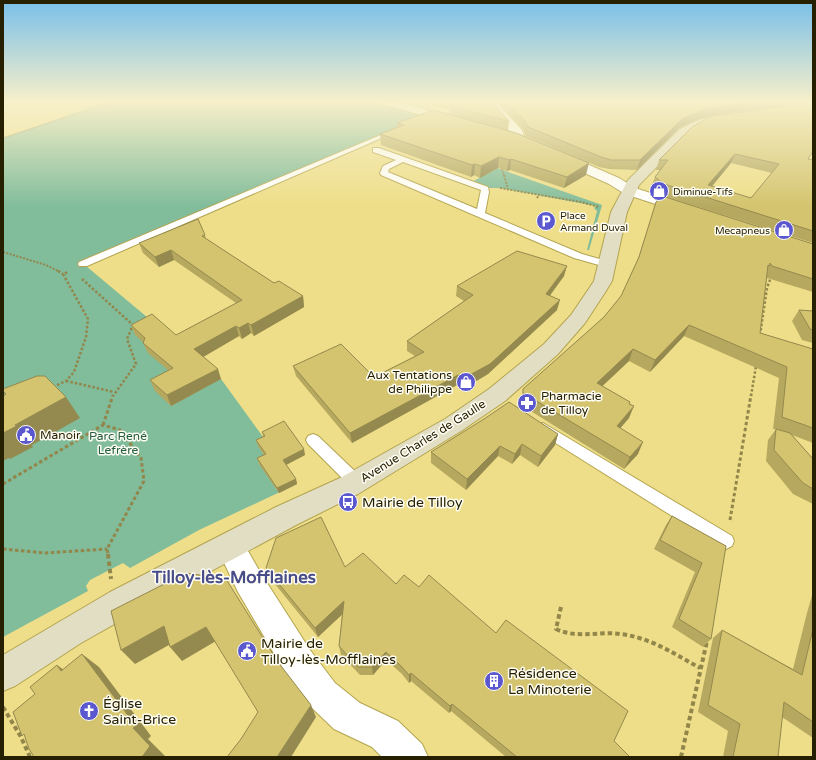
<svg xmlns="http://www.w3.org/2000/svg" width="816" height="760" font-family="'Varela Round',sans-serif">
<style>
.green{fill:#81bc9b}
.lines{fill:none;stroke-linecap:round;stroke-linejoin:round}
.lane-casing{stroke:#b3a44f;stroke-width:2}
.street-casing{stroke:#b3a44f;stroke-width:2}
.secondary-casing{stroke:#b3a44f;stroke-width:2}
.path-far4{stroke:#92864a;stroke-width:1.5;stroke-dasharray:1.5 1;stroke-linecap:butt}
.path-far3{stroke:#92864a;stroke-width:2;stroke-dasharray:2 1.5;stroke-linecap:butt}
.path-far2{stroke:#92864a;stroke-width:2.5;stroke-dasharray:2.5 2;stroke-linecap:butt}
.path-far1{stroke:#92864a;stroke-width:3;stroke-dasharray:3.5 2.5;stroke-linecap:butt}
.path{stroke:#92864a;stroke-width:4;stroke-dasharray:4.5 3;stroke-linecap:butt}
.lane{fill:#fff;fill-rule:evenodd}
.street{fill:#fff;fill-rule:evenodd}
.secondary{fill:#e2dec4;fill-rule:evenodd}
.wall{fill:#b6a95f;fill-rule:evenodd}
.shaded-wall{fill:#94894e}
.building{fill:#d4c46f;stroke:#94894e;fill-rule:evenodd}
.labels{text-anchor:middle;stroke-width:3;stroke-linejoin:round;paint-order:stroke}
.far-poi-label{font-size:10px;fill:#272000;stroke:#fffef5;text-anchor:start}
.poi-label{font-size:12px;fill:#272000;stroke:#fffef5;text-anchor:start}
.park-label{font-size:12px;fill:#245c40;stroke:#fffef5}
.street-label{font-size:12px;fill:#272000;stroke:#fffef5}
.near-poi-label{font-size:14px;fill:#272000;stroke:#fffef5;text-anchor:start}
.near-quarter-label{font-size:17px;font-weight:bold;fill:#484c89;stroke:#fffef5}
</style>
<rect width="100%" height="100%" fill="#eede89"/>
<g class="green">
<path d="M103 101H111L107 103 111 104 120 101H373L428 117 395 128 86 266 221 379 297 484 199 530 130 568 123 563 90 580 86 586 88 591 3 637V138L106 102Z"/>
<path d="M497 168 602 205 589 250H587L597 211 594 208 596 206 500 188H483L470 183Z"/>
</g>
<g class="lines">
<g class="lane-casing">
<g id="lane">
<path d="M395 129 400 130 87 266H79L78 264 79 262Z"/>
<path d="M373 148H379L488 187 489 192 485 213 582 254 610 262 611 264 606 267 574 258 381 175 380 173 383 166 396 160 373 152ZM403 162 481 190 477 209 388 172 389 169Z"/>
<path d="M543 423 732 536 734 541 732 546 726 549 720 546 538 432 536 428 538 424Z"/>
<path d="M313 434 318 436 361 477 364 482 361 487 356 489 351 487 308 444 306 440 308 436Z"/>
</g>
</g>
<g class="street-casing">
<g id="street">
<path d="M379 101H396L457 119 459 121 453 124 449 123 380 103Z"/>
<path d="M484 101H495L522 130 525 139 523 142H515L512 134Z"/>
<path d="M559 152 619 178 635 188 691 206 694 209 691 212 686 214 625 194 609 184 554 159 553 156Z"/>
<path d="M230 533 240 537 260 572 310 650 335 683 360 703 398 721 422 744 428 757H382L372 747 334 729 311 707 286 674 238 592 216 546 220 537Z"/>
</g>
</g>
<g class="secondary-casing">
<path id="secondary" d="M727 114 733 117 731 119 707 125 688 135 639 185 627 212 612 281 604 294 585 323 558 354 505 401 461 431 358 494 296 525 132 614 81 643 15 686 3 691V655L110 592 276 507 340 478 445 419 489 389 544 344 571 315 586 293 594 281 611 212 628 180 680 129 699 120Z"/>
</g>
<g class="path-far4">
<path d="M3 138 116 101"/>
<path d="M502 169 504 176"/>
</g>
<g class="path-far3">
<path d="M504 175 508 189"/>
<path d="M500 188 581 202 599 207"/>
<path d="M537 198 539 195"/>
<path d="M3 252 46 265 60 272"/>
</g>
<g class="path-far2">
<path d="M58 271 63 274"/>
<path d="M82 279 133 325 127 339 136 364 113 396"/>
<path d="M760 335 767 288 771 277"/>
<path d="M66 381 114 392"/>
<path d="M53 387 66 381 74 372 86 337 88 319 63 274 68 272"/>
<path d="M751 396 756 366"/>
</g>
<g class="path-far1">
<path d="M103 425 113 395"/>
<path d="M3 484 103 425 120 430 141 458 144 481 107 549 108 555"/>
<path d="M730 520 751 395"/>
<path d="M3 549 45 553 107 549"/>
</g>
<g class="path">
<path d="M108 554 111 579"/>
<path d="M561 607 556 629C577 639 598 631 620 634 649 637 675 654 700 668"/>
<path d="M3 707 21 737 30 757"/>
<path d="M681 757 707 641"/>
</g>
<use href="#lane" class="lane"/>
<use href="#street" class="street"/>
<use href="#secondary" class="secondary"/>
</g>
<g class="wall">
<path d="M415 101H491L509 121 508 130 586 175 564 188 510 170 507 171 498 168 480 178 474 175 471 177 381 145 380 134 397 127V123L449 114 450 110Z"/>
<path d="M497 101H813V102L715 115 699 119 679 128 637 170 609 169 599 167 526 136 523 129Z"/>
<path d="M813 103 809 159 813 160V243L660 195 651 187 655 177 660 170H656L659 160ZM731 163 772 173 751 198 712 186Z"/>
<path d="M656 202 813 244V292L767 278 760 333 813 349V443L792 435 813 459V504L793 494 766 461 768 440 776 429H773L779 378 684 336 650 372 629 361 602 386 630 402 629 404V418L620 428 638 454 624 469 521 405 523 389 604 317 621 296 638 259Z"/>
<path d="M205 235 206 239 274 283 303 296 304 307 254 336 251 333 242 339 239 336 203 357 221 379 171 406 155 391 150 380 168 370 148 353 143 343V342L135 335 131 325 176 335 236 303 174 260 159 267 143 253 139 243Z"/>
<path d="M564 276 550 296 557 310 488 374 463 389 457 385 352 443 296 376 293 366 374 377 415 356 407 351V341L464 301 456 296 457 286Z"/>
<path d="M799 310 813 311V343L802 340 792 321Z"/>
<path d="M262 432 305 455 286 465 296 479 297 484 279 493 259 464 257 458 264 455 258 446 256 440 263 436Z"/>
<path d="M558 434 555 445 538 467 520 455 512 464 498 456 466 490 431 463V452Z"/>
<path d="M672 516 726 546 711 639 703 647 672 627 695 572 654 549 666 525Z"/>
<path d="M345 567 396 584 419 587 614 741 630 757H506L451 711 449 713 411 681 409 683 402 674 386 660 373 675H360L341 655 339 646 342 614 318 637 270 578 266 568Z"/>
<path d="M813 592V738L782 717 778 757H723L728 731 698 712 713 638 722 630 793 669 807 613Z"/>
</g>
<g class="shaded-wall">
<path d="M757 101H813V102L715 115 699 119 679 128 637 170 640 160 682 119 702 110 718 106Z"/>
<path d="M735 154 731 163 704 196 708 185Z"/>
<path d="M499 157 498 168 480 178 481 166Z"/>
<path d="M511 159 510 170 507 171 509 160Z"/>
<path d="M589 163 586 175 564 188 567 177Z"/>
<path d="M475 164 474 175 471 177 472 165Z"/>
<path d="M171 250 174 260 159 267 155 257Z"/>
<path d="M567 266 564 276 543 304 546 294Z"/>
<path d="M303 296 304 307 254 336 251 325Z"/>
<path d="M560 300 557 310 488 374 463 389 464 378Z"/>
<path d="M248 323 251 333 242 339 239 328Z"/>
<path d="M689 325 684 336 650 372 655 360Z"/>
<path d="M236 326 239 336 198 360 194 349Z"/>
<path d="M633 349 629 361 593 395 597 383Z"/>
<path d="M218 369 221 379 171 406 167 395Z"/>
<path d="M458 375 457 385 352 443 350 433Z"/>
<path d="M66 397 80 418 32 445 33 447 10 459 9 458 3 461V433L15 425Z"/>
<path d="M634 406 629 418 612 438 617 426Z"/>
<path d="M558 434 555 445 538 467 541 456Z"/>
<path d="M643 442 638 454 624 469 630 457Z"/>
<path d="M522 444 520 455 512 464 515 454Z"/>
<path d="M500 446 498 456 466 490 467 479Z"/>
<path d="M304 449 305 455 284 466 283 460Z"/>
<path d="M296 479 297 484 279 493 277 488Z"/>
<path d="M344 601 346 611 318 637 315 628Z"/>
<path d="M164 626 176 641 135 664 121 650Z"/>
<path d="M206 627 216 641 182 661 170 647Z"/>
<path d="M386 652V660L373 675 372 667Z"/>
<path d="M82 654 99 667 151 736 148 739 165 756 164 757H142L133 728Z"/>
<path d="M57 665 75 678 61 671Z"/>
<path d="M411 673V681L409 683V675Z"/>
<path d="M452 704 451 711 449 713 450 706Z"/>
<path d="M311 705 316 717 291 757H277Z"/>
</g>
<g class="building">
<path d="M447 101H491L509 121 450 106 457 104Z"/>
<path d="M506 101H757L718 106 702 110 682 119 640 160H611L601 157 528 127 524 120Z"/>
<path d="M813 103V151L808 159 813 160V231L664 184 655 177 668 160H659L692 127 711 116ZM735 154 779 164 751 198 708 185Z"/>
<path d="M433 110 516 133 589 163 567 177 511 159 509 160 499 157 481 166 475 164 472 165 380 134 404 125 397 123Z"/>
<path d="M662 196 813 244V279L772 266 770 263V266L768 265 760 333 813 349V428L782 417 787 367 689 325 655 360 633 349 597 383 630 402 629 404 634 406 617 426 643 442 630 457 523 393V389L604 317 621 296 639 257 656 202Z"/>
<path d="M198 219 205 235 202 236 274 283 279 281 303 296 251 325 248 323 239 328 236 326 194 349 218 369 167 395 150 380 173 368 143 343 145 338 131 325 152 314 176 335 242 300 171 250 155 257 139 243Z"/>
<path d="M517 251 567 266 546 294 560 300 490 364 464 378 458 375 350 433 293 366 341 344 374 377 424 352 407 341 473 295 457 286Z"/>
<path d="M799 310 813 311V330L810 329Z"/>
<path d="M37 376H45L66 397 15 425 17 426 3 433V396L6 394 3 391V389Z"/>
<path d="M509 402 558 434 541 456 522 444 515 454 500 446 467 479 431 452 484 419Z"/>
<path d="M284 421 304 449 283 460 296 479 277 488 257 458 266 454 256 440 265 436 262 432Z"/>
<path d="M776 429 790 433 813 459V489L803 483 774 450Z"/>
<path d="M672 516 726 546 711 639 679 619 702 563 660 540Z"/>
<path d="M321 517 345 567 363 553 396 584 404 575 419 587 429 575 496 633 506 620 628 711 614 741 630 757H517L452 704 450 706 411 673 409 675 401 666 386 652 372 667H358L339 646 344 601 315 628 266 568 276 538Z"/>
<path d="M186 573 226 579 278 662 311 705 277 757H227L241 739 258 712 206 627 170 647 164 626 121 650 111 611Z"/>
<path d="M813 629V722L784 702 778 757H733L740 724 708 705 722 630 802 675Z"/>
<path d="M82 654 136 726 133 728 150 746 142 757H34L29 749 24 734 22 736 13 712 35 694 30 687 57 665 61 671Z"/>
</g>
<linearGradient id="sky" x2="0" y2="1"><stop stop-color="#79bfe9"/><stop offset="0.49" stop-color="#f7f0ca"/><stop offset="1" stop-color="#f7f0ca" stop-opacity="0"/></linearGradient>
<rect width="816" height="207" fill="url(#sky)"/>
<defs>
<g id="shop-disc" transform="scale(1)"><circle r="9.5" fill="#5a57cf" stroke="#fffef5"/><path d="M-5-2.5h2.3a2.7 3.5 0 0 1 5.4 0H5L5.5 6h-11ZM-1.5-2.5h3a1.5 2.3 0 0 0-3 0Z" fill="#fff"/></g>
<g id="parking-disc" transform="scale(1)"><circle r="9.5" fill="#5a57cf" stroke="#fffef5"/><path d="M-3.5-5.5H1a3.5 3.5 0 0 1 0 7H-1V5.5H-3.5ZM-1-3.4V-.6H.8a1.4 1.4 0 0 0 0-2.8Z" fill="#fff"/></g>
<g id="pharmacy-disc" transform="scale(1)"><circle r="9.5" fill="#5a57cf" stroke="#fffef5"/><path d="M-2-6h4v4h4v4h-4v4h-4v-4h-4v-4h4Z" fill="#fff"/></g>
<g id="civic-disc" transform="scale(1)"><circle r="9.5" fill="#5a57cf" stroke="#fffef5"/><path d="M-.6-6.5H3V-4.5H.6V-3L4-1V1h2V6H-6V1h2V-1L-.6-3ZM-1.2 2.5V6h2.4V2.5Z" fill="#fff"/></g>
<g id="bus-disc" transform="scale(1)"><circle r="9.5" fill="#5a57cf" stroke="#fffef5"/><path d="M-5-6H5V4H4V6H2V4H-2V6H-4V4H-5ZM-3.5-4V0h7V-4ZM-3.5 1.2v1.5H-2V1.2ZM2 1.2v1.5H3.5V1.2Z" fill="#fff"/></g>
<g id="building-disc" transform="scale(1)"><circle r="9.5" fill="#5a57cf" stroke="#fffef5"/><path d="M-4-6H4V6H1V3H-1V6H-4ZM-2.5-4.3h1.7v1.8h-1.7ZM.8-4.3h1.7v1.8H.8ZM-2.5-1h1.7V.8h-1.7ZM.8-1h1.7V.8H.8Z" fill="#fff"/></g>
<g id="church-disc" transform="scale(1)"><circle r="9.5" fill="#5a57cf" stroke="#fffef5"/><path d="M-1.2-6h2.4v3.5h3.3v2.4h-3.3V6h-2.4V-.1h-3.3v-2.4h3.3Z" fill="#fff"/></g>
</defs>
<g fill-rule="evenodd">
<use href="#shop-disc" x="659" y="191"/>
<use href="#parking-disc" x="546" y="221"/>
<use href="#shop-disc" x="784" y="230"/>
<use href="#shop-disc" x="466" y="382"/>
<use href="#pharmacy-disc" x="527" y="403"/>
<use href="#civic-disc" x="26" y="435"/>
<use href="#bus-disc" x="348" y="502"/>
<use href="#civic-disc" x="247" y="651"/>
<use href="#building-disc" x="494" y="681"/>
<use href="#church-disc" x="89" y="711"/>
</g>
<g class="labels">
<g class="far-poi-label">
<text x="673" y="195">Diminue-Tifs</text>
<text x="560" y="219">Place<tspan x="560" dy="12">Armand Duval</tspan></text>
<text x="770" y="234" text-anchor="end">Mecapneus</text>
</g>
<g class="poi-label">
<text x="452" y="379" text-anchor="end">Aux Tentations<tspan x="452" dy="14">de Philippe</tspan></text>
<text x="541" y="400">Pharmacie<tspan x="541" dy="14">de Tilloy</tspan></text>
<text x="40" y="439">Manoir</text>
</g>
<g class="park-label">
<text x="118" y="440">Parc René<tspan x="118" dy="14">Lefrère</tspan></text>
</g>
<g class="street-label">
<text transform="translate(423 441) rotate(-32)" y="4">Avenue Charles de Gaulle</text>
</g>
<g class="near-poi-label">
<text x="362" y="507">Mairie de Tilloy</text>
<text x="261" y="648">Mairie de<tspan x="261" dy="16">Tilloy-lès-Mofflaines</tspan></text>
<text x="508" y="678">Résidence<tspan x="508" dy="16">La Minoterie</tspan></text>
<text x="103" y="708">Église<tspan x="103" dy="16">Saint-Brice</tspan></text>
</g>
<g class="near-quarter-label">
<text x="234" y="583">Tilloy-lès-Mofflaines</text>
</g>
</g>
<rect width="816" height="760" fill="none" stroke="#272000" stroke-width="8"/>
</svg>
